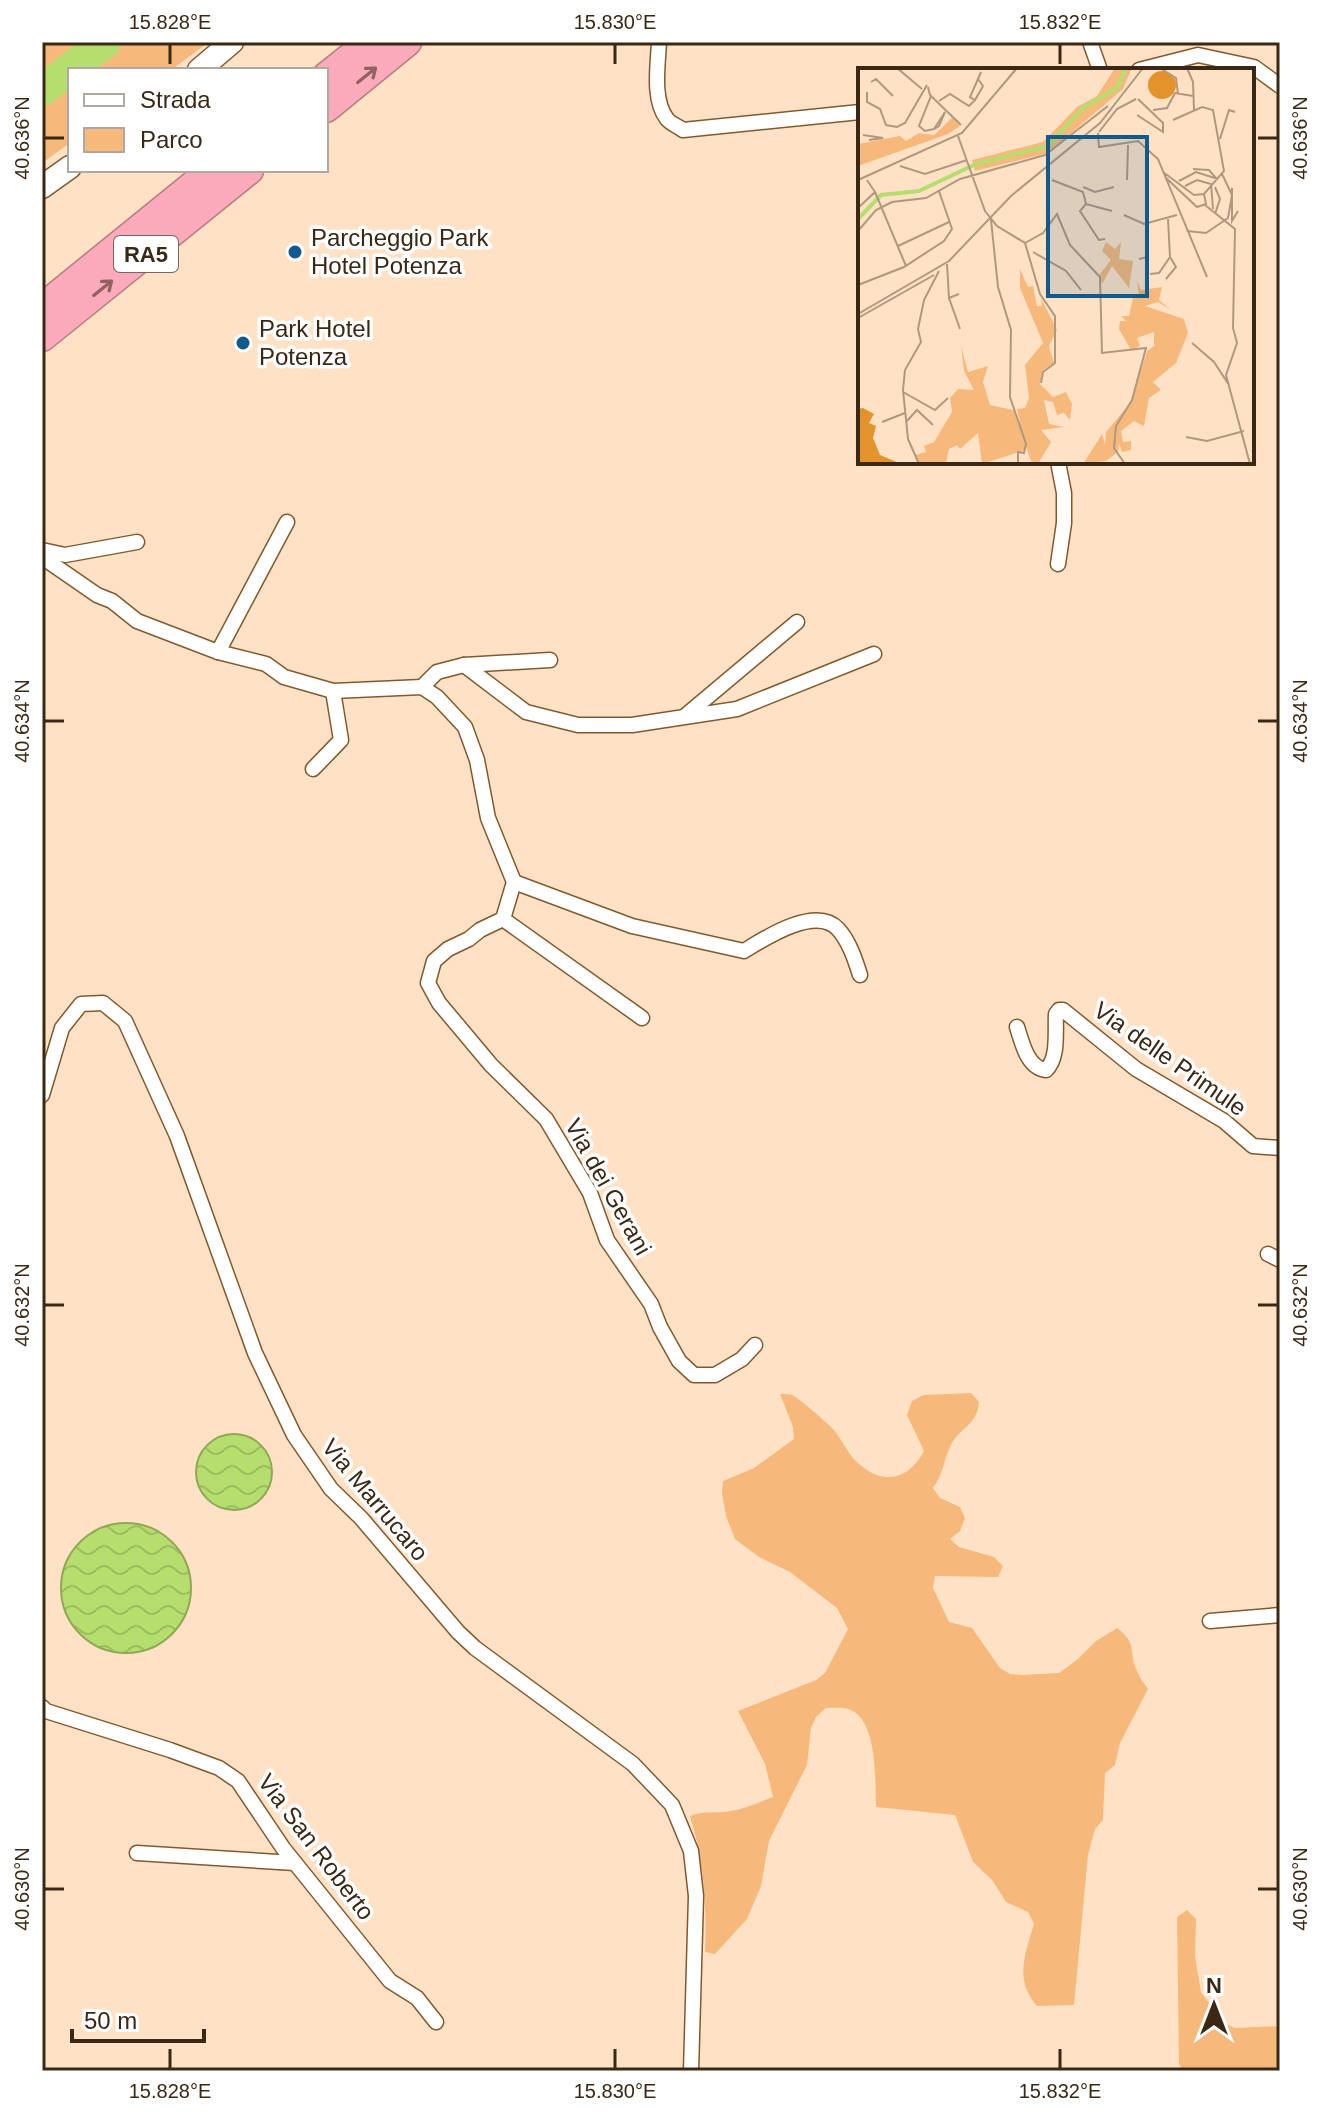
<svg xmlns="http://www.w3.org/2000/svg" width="1322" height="2113" font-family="Arial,sans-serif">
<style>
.green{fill:#f6b97b}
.water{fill:url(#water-waves);stroke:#90a754;stroke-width:2}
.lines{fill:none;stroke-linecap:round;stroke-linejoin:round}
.river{stroke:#b5de6f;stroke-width:32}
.street-casing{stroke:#82592d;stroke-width:17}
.secondary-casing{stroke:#82592d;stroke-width:25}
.highway-casing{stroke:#b77c80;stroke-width:31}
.street{stroke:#fff;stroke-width:14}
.secondary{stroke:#fff;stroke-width:22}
.highway{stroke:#faaaba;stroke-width:28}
.oneway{stroke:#90625f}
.ticks{fill:none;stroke:#3a2815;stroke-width:3}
.poi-dot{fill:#125a8e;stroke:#fff;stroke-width:3}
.labels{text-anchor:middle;stroke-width:7;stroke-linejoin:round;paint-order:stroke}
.shield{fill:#fff;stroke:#75685b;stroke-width:2}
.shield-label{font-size:22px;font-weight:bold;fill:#3a2815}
.poi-label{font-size:24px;fill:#3a2815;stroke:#fff;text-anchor:start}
.street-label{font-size:24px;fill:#3a2815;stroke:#fff}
.inset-river{fill:none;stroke:#b5de6f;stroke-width:4}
.inset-road{fill:none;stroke:#b0987f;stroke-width:2}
.view{fill:#125a8e;fill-opacity:0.15;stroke:#125a8e;stroke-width:4}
.inset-edge{fill:none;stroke:#3a2815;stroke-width:4}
.neatline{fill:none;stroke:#3a2815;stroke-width:3}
.ticks-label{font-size:20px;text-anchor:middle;fill:#3a2815}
</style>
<defs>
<pattern id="water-waves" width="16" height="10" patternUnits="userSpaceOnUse" patternTransform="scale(2)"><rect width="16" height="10" fill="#b5de6f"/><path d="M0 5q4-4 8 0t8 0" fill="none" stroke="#9cbe5f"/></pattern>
</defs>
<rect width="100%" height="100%" fill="#ffe2c6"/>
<g class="green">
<path d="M42 42H209L171 70H70V143L42 163Z"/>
<path d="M971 1393 979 1402C977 1426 960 1427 951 1445 943 1461 944 1473 933 1488L940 1498 960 1507 965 1518 960 1531 950 1539 959 1547 994 1557 1003 1566 998 1577 935 1576 933 1588 949 1622 972 1628 1000 1668 1010 1674 1022 1675 1059 1673 1078 1659 1096 1641 1117 1628C1138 1643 1128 1652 1137 1671 1139 1677 1144 1683 1148 1689L1120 1743 1115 1765 1105 1773 1103 1820 1095 1829 1088 1855 1074 2005 1037 2006C1014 1980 1025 1954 1034 1924L1028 1912 1006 1902 992 1880 973 1862 955 1815 876 1807C875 1782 878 1723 851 1710 844 1707 834 1708 826 1708L816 1717 811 1728 807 1765 769 1841 761 1886 747 1919 715 1954 705 1952C707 1906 704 1860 690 1816 701 1811 711 1813 723 1812 740 1811 757 1803 773 1797L765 1764 738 1711 816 1680 825 1673 848 1629 837 1608 790 1572 759 1557 735 1539 726 1516 722 1493 723 1481 754 1468 794 1439 793 1427 780 1394C781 1394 791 1394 792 1395 799 1398 825 1421 831 1427 840 1436 845 1448 853 1458 878 1485 906 1484 924 1451L907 1415 912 1401 923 1395Z"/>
<path d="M1187 1910 1196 1919 1195 1956 1201 1992 1224 2023 1235 2028 1280 2026V2071H1183L1179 2064 1177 1917Z"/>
</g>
<g class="water">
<circle cx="234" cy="1472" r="38"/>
<circle cx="126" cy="1588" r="65"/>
</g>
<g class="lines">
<path class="river" d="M42 90 105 42"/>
<g class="street-casing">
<g id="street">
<path d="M659 42C658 65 652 100 667 119 671 124 678 126 683 130L860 112"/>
<path d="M1090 42 1100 70"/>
<path d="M1139 70 1198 55 1254 67 1280 86"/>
<path d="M42 550 65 555 137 542"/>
<path d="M42 557 97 595 112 601 137 621 218 652 266 664 284 677 333 691 422 687 437 697 465 727 477 760 488 818 514 882 503 919 480 930 469 939 448 949 434 961 428 983 439 1003 491 1065 546 1119 590 1193 607 1240 651 1304 660 1327 679 1361 694 1375H715L742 1359 755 1345"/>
<path d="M1058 564 1064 523V493L1058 462"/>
<path d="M218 652 287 522"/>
<path d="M464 665 526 712 578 725H632L737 709 874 654"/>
<path d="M422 687 437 672 464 665 550 660"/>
<path d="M685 716 797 622"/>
<path d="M313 769 341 740 333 691"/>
<path d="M514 882 632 926 744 951C765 938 816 905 838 929 849 941 855 959 860 975"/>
<path d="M503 919 642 1018"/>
<path d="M1017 1027C1022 1042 1027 1068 1046 1070 1059 1058 1055 1031 1056 1014L1059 1010H1063L1136 1069 1224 1121 1253 1146 1280 1148"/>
<path d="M42 1095 62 1028 81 1004 103 1003 125 1021 177 1136 255 1353 294 1435 331 1489 361 1518 458 1632 475 1648 633 1764 672 1805 691 1851 696 1896 691 2071"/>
<path d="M1268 1254 1280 1260"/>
<path d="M1210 1621 1280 1615"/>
<path d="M42 1707 46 1711 170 1750 219 1768 238 1781 283 1848 390 1981 417 1998 436 2022"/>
<path d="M137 1853 295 1863"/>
</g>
</g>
<g class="secondary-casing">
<g id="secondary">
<path d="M199 70 232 42"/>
<path d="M42 187 70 167"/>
</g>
</g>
<g class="highway-casing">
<g id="highway">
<path d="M326 77 370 42"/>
<path d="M326 108 407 42"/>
<path d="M42 308 212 170"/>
<path d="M42 337 249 170"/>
</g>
</g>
<use href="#street" class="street"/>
<use href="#secondary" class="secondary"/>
<use href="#highway" class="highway"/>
</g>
<defs><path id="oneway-shaft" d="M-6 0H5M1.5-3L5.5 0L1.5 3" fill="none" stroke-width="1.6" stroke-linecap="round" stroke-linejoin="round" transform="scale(2)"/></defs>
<g class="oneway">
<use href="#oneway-shaft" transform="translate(367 75) rotate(-39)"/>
<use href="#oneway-shaft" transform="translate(103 288) rotate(-39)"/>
</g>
<path class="ticks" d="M170 44V64M615 44V64M1060 44V64M44 138H64M1258 138H1278M44 721H64M1258 721H1278M44 1305H64M1258 1305H1278M44 1889H64M1258 1889H1278M170 2049V2069M615 2049V2069M1060 2049V2069"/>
<g class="poi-dot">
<circle cx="295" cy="252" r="8"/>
<circle cx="243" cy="343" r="8"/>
</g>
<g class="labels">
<rect class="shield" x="114" y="236" width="64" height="36" rx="6"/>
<g class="shield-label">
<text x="146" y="262">RA5</text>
</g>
<g class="poi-label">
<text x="311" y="246">Parcheggio Park<tspan x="311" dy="28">Hotel Potenza</tspan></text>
<text x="259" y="337">Park Hotel<tspan x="259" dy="28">Potenza</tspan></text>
</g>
<g class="street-label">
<text transform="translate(1170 1059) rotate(35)" y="8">Via delle Primule</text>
<text transform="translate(608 1187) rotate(61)" y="8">Via dei Gerani</text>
<text transform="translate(375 1500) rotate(50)" y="8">Via Marrucaro</text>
<text transform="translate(316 1847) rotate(53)" y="8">Via San Roberto</text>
</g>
</g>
<g transform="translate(858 68)">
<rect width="396" height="396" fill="#ffe2c6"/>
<path d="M257 0H274L265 21 205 72 186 86 117 103 114 92 185 74 219 39 239 28ZM95 49 102 58 90 66 0 98V76L42 68 48 73 61 65 76 67ZM248 174 257 181 263 174 261 191 275 193 271 220 254 198 244 216 242 206 253 192 244 183ZM162 201 170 219 175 218 179 238H184L183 230 199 262 191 278 196 295 185 302 182 316 195 329 208 324 214 336 212 352 206 345 199 347 195 334 186 332 191 356 206 359 183 362 193 374 180 396 173 393 167 376V382L124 396 120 365 102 381 99 377 91 381 88 396H61L57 387 68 384 66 378 76 374 94 344 92 330 100 321 116 322 106 303 103 278 110 304 130 298 125 314 132 337 155 342 162 355 159 341 167 340 171 330 167 297 185 275 162 220ZM279 213 283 222 304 219 301 232 313 242 300 234 287 238 326 251 330 265 318 295 295 314 303 322 291 330 286 358 276 353 263 363 265 374 273 373V382L264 384 261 376 260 384 248 393 225 396 244 366 247 376 248 364 273 334 289 283 296 278V264L279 270 282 278 273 282 261 261 262 253H268L263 248H271L275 230 281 229Z" fill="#f6b97b"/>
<path d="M290 17a14 14 0 1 1 28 0a14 14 0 1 1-28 0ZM5 340 16 346 11 355 18 358 15 370 22 387 43 396H0V341Z" fill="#e4922b"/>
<path class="inset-river" d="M0 151 23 127 61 123 118 96 190 78 225 40 259 20 268 0"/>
<path class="inset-road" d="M39 0 64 21M302 0 318 10 320 26M329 0 335 14 336 42M120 11 125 18 117 32 112 29 120 11 123 4M13 14 18 11 35 28M70 19 72 27 103 57M9 24V34L22 41 28 57 39 59 47 55 69 17M73 28 61 58 67 63 76 61 81 58 87 44 76 61M81 33 92 26 111 38 117 32M295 42 309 40 317 25 335 28M279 47 305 64V55L280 31M241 64 259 41 278 31M240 65 241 79 280 73 300 91 349 209M5 67 25 70 11 72M100 68 127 143 139 158 167 175 182 226 197 248V295L185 304 183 315M362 71 371 42 377 44M42 98 67 106 109 92M335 101 351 102 358 110M305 104 336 127 346 126 366 103 355 42 344 39 315 52M307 109 339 139 348 136 346 126M0 112 104 65 159 0M194 112 225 124 228 136 222 143 241 172 247 171M269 112 270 77M321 113 338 104 360 111M327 118 339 112 353 116 355 141M225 119 237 124 256 119M374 120V153L380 143M17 124 48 198M228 136 254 143M347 137 377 161 375 260 379 275 368 307 392 396M0 140 17 124 9 112M357 146 362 131 357 119M266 147 286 156 319 147M133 152 140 219 153 262 152 329 168 376 166 385 160 384V396M0 163 18 142 34 134 68 130 102 111 187 87 250 38M329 163 348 165 370 150 374 127 364 106M167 175 185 165 199 146 212 177 242 209 244 285 288 280 274 332 258 358 256 380 267 396M40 178 91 154M175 184 208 203 223 222M281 191 290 189 288 167M89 196 91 230 101 226M292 206 301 205 312 189M308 211 318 199 312 189 310 151M0 217 46 199 86 173 94 161 81 123M91 230 102 261M0 246 91 193 153 128 242 55 285 0M0 250 76 207M334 275 356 294 371 317M45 324 77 342 90 330M24 354 47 345M48 354 59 342 75 357M328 369 349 373 386 363M61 396 50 371 45 322 47 302 63 274 60 261 66 232 81 203"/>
<path class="view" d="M190 69H289V228H190Z"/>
<rect width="396" height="396" class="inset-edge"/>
</g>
<rect width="1322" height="2113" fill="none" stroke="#ffffff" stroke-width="88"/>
<rect x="68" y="68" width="260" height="104" fill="#ffffff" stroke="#b0a9a1" stroke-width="2"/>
<rect x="84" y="94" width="40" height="12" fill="#ffffff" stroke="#b0a9a1" stroke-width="2"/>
<text x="140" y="108" font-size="24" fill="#3a2815">Strada</text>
<rect x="84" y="128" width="40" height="24" fill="#f6b97b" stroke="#b0a9a1" stroke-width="2"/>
<text x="140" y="148" font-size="24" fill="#3a2815">Parco</text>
<g transform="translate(1214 2005)" stroke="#ffffff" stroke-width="6" paint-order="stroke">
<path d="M0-6L14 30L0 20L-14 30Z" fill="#3a2815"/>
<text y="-12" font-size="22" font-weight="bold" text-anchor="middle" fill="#3a2815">N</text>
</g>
<path d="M72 2029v12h132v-12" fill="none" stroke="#3a2815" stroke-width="4"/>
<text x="84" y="2029" font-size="24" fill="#3a2815" stroke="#ffffff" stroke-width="6" paint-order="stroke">50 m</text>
<rect x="44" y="44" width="1234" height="2025" class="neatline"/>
<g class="ticks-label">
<text x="170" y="29">15.828°E</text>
<text x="615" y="29">15.830°E</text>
<text x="1060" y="29">15.832°E</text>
<text transform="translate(22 138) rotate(-90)" y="7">40.636°N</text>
<text transform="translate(1300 138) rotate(-90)" y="7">40.636°N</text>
<text transform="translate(22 721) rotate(-90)" y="7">40.634°N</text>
<text transform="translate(1300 721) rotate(-90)" y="7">40.634°N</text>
<text transform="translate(22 1305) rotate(-90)" y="7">40.632°N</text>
<text transform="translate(1300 1305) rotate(-90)" y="7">40.632°N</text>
<text transform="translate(22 1889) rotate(-90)" y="7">40.630°N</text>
<text transform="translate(1300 1889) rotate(-90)" y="7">40.630°N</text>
<text x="170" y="2098">15.828°E</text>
<text x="615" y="2098">15.830°E</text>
<text x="1060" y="2098">15.832°E</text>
</g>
</svg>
